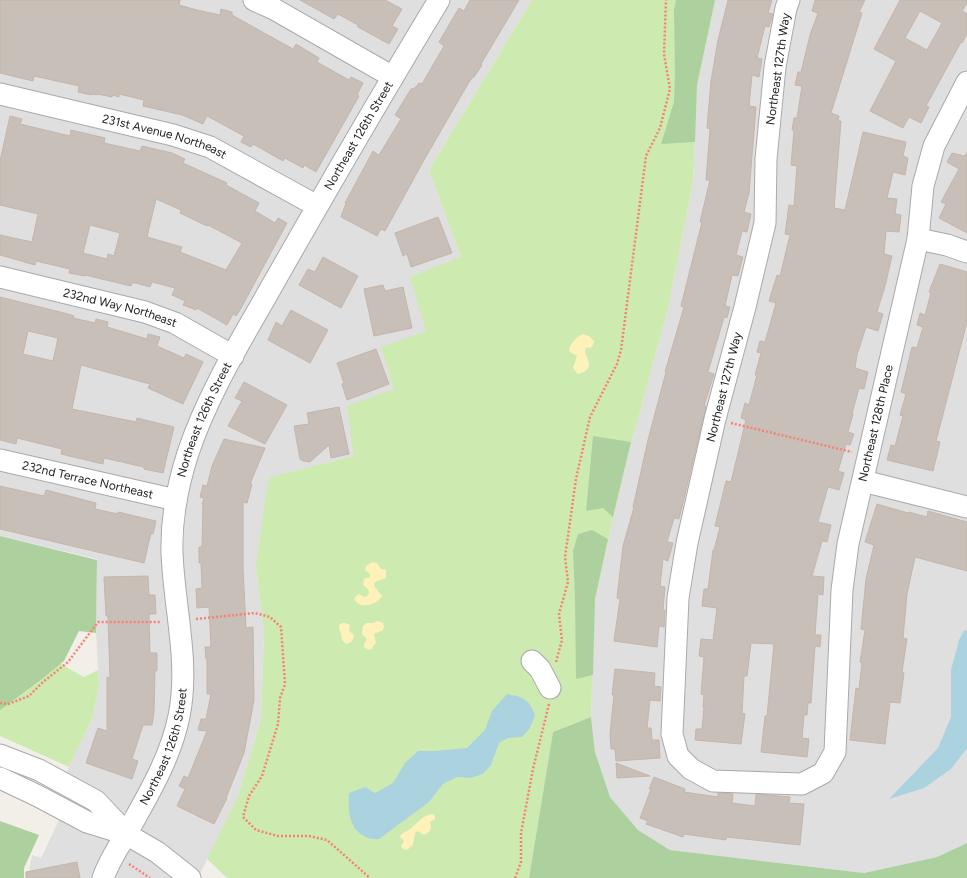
<svg xmlns="http://www.w3.org/2000/svg" width="967" height="878" font-family="Figtree,sans-serif">
<style>
.residential{fill:#e0dfdf}
.grass{fill:#cdebb0}
.forest{fill:#add19e}
.sand{fill:#fff1ba}
.water{fill:#aad3df}
.building{fill:#c7bfb8;stroke:#c4b6ab;fill-rule:evenodd}
.lines{fill:none;stroke-linecap:round;stroke-linejoin:round}
.minor-casing{stroke:#a9a9a9;stroke-width:23}
.path{stroke:#fa8072;stroke-width:2.5;stroke-dasharray:2 2;stroke-linecap:butt}
.minor{stroke:#fff;stroke-width:21}
.labels{text-anchor:middle;stroke-width:3;stroke-linejoin:round;paint-order:stroke}
.street-label{font-size:12px;fill:#222;stroke:#fff}
</style>
<rect width="100%" height="100%" fill="#f2efe9"/>
<g class="residential">
<path d="M0 0H532L429 170 461 257 426 331 394 389 354 456 256 567 264 632 261 719 238 796 198 878H28L32 855 41 858 78 780 66 773 93 716 99 685 96 632 97 559 0 536Z"/>
<path d="M715 0H967V843L937 857 864 873 670 850 638 830 610 797 595 752 591 717 595 599 624 470 668 308 693 182 697 85Z"/>
</g>
<g class="grass">
<path d="M532 0H715L697 85 693 182 668 308 624 470 595 599 591 717 553 732 529 878H227L207 859 238 796 261 719 264 632 256 567 266 494 270 477 354 456 347 406 394 389 381 347 426 331 410 277 461 257 429 170Z"/>
<path d="M0 635 27 645 84 677 98 670 99 685 93 716 69 767 0 736Z"/>
</g>
<g class="forest">
<path d="M676 0H715L697 85 695 142 661 144 674 102 675 73 674 10Z"/>
<path d="M593 436 631 442 613 517 603 508 586 511Z"/>
<path d="M592 530 608 539 595 599 593 675 576 679 575 597 573 551 578 534Z"/>
<path d="M0 536 97 560 96 633 79 631 64 661 42 679 0 710Z"/>
<path d="M591 717 595 752 610 797 638 830 670 850 864 873 937 857 967 843V878H529L553 732Z"/>
<path d="M0 821 39 835 24 868V878H0Z"/>
</g>
<g class="sand">
<path d="M583 334 589 336 594 341 593 345 590 348 587 347 585 350C586 361 597 368 578 374L573 368 577 356 570 352 569 350C570 344 577 336 583 334Z"/>
<path d="M373 562 377 563 381 569 386 570V578L375 582 374 586 382 596C377 605 360 610 354 599L356 596 359 594 365 597 367 596 369 593 368 589 363 585 364 579 370 577V574L365 570 366 566Z"/>
<path d="M378 621 383 623 384 626 383 630 374 634 376 643 373 646 372 649 368 650 364 647V644L367 639 362 634 363 626 366 623H373Z"/>
<path d="M342 623H345L350 625 349 631 354 635C353 641 351 643 346 644L342 640C342 633 339 632 339 625Z"/>
<path d="M433 814 435 816V819L430 822 431 826 430 831 424 835 418 831 415 833 413 845 407 850 403 849 401 846 404 841 400 837C402 832 406 832 410 829 418 823 422 815 433 814Z"/>
</g>
<g class="water">
<path d="M964 630 967 631V748L951 769 924 788 889 799 938 748 951 717V670L959 640Z"/>
<path d="M507 694C523 696 530 700 535 715L530 728 522 737 508 738 499 743 491 765 483 774 471 778 457 777 443 784 429 802 379 839C375 839 369 839 366 837 348 829 348 810 349 793L365 787 375 793 393 783 405 763 418 751H435L467 748 485 730 492 711Z"/>
</g>
<g class="building">
<path d="M0 0H180L179 5 197 10 220 15 221 9 232 12V15L293 49 296 44 319 58 317 62 349 80 351 77 363 83 357 95 359 96 316 172 304 165 303 168 285 158 283 161 253 144 251 147 241 142 244 136 207 116 203 124 182 115 143 106 144 100 119 94V97L113 95 112 97 97 94V95L91 94V95L78 92 79 86 34 76 33 81 0 73Z"/>
<path d="M300 0H385L402 9 392 26 398 29 389 44 358 27V25L338 14 334 19Z"/>
<path d="M470 0H519L481 64 482 65 474 77H473L469 82 424 160 385 231 381 229 377 236 341 217 346 203H345L373 151 379 155 401 119 395 115 411 89 415 88 419 83 422 84 444 46 439 42 459 8 464 11Z"/>
<path d="M728 0H772L768 13 773 14 769 27 765 26 757 58 762 59 759 77 752 75 749 106 756 107 749 193 744 212 751 214 747 232 742 231 736 255 743 257 738 276 732 275 725 306 730 307 727 318 724 317 708 372 714 374 704 406H706L682 507 679 519 674 518 667 542 673 543 668 561 663 559 660 586 665 587 663 610H665L664 627 659 626 657 647 614 641 620 599 617 598 623 546 634 507H633L648 440 666 372H665L684 307 681 306 702 222H700L710 180H706L710 129 707 128 711 81 718 40Z"/>
<path d="M815 0H865L859 12 862 13 831 113 839 116 838 121H841L834 208 845 210 863 132 906 142 903 156 908 158 905 175 893 172 887 198 897 199 895 214 901 215 899 232 886 231 884 254 892 256 885 286 877 312 883 314 878 331 866 327 857 355 855 368 868 372 864 389 859 388 852 414H853L848 432 854 434 850 445 846 444 838 471 844 473 839 490 828 487 818 522 831 525 827 542 822 541 812 576 824 577 823 595 818 594 816 621 815 635H821L820 647 815 646 811 703H808L807 715H804L802 738 809 739 807 757 761 752 765 716H767L774 644 751 643 747 676H744L742 713 745 714 741 744 695 740 696 729H702L704 707H703L704 695 701 694 704 657 699 656 701 639 713 640 717 608 702 606 704 589H708L713 550H714L720 527 715 526 726 481 731 482 746 420 741 418 745 403 749 405 757 375H755L761 353 757 352 760 341 765 342 776 303 769 301 777 275 780 276 790 235 785 234 789 205 794 206 797 166 791 165 794 130H792L794 118H797L802 86 795 85 798 72H801L810 35 818 13 812 11Z"/>
<path d="M900 0H967V3L962 11 967 14V34L962 43 961 42 926 106 929 107 921 123 909 117 903 128 870 111 896 61 874 49ZM920 11 942 23 927 50 905 38Z"/>
<path d="M10 116 22 119 20 124 70 136 71 130 105 138 104 143 140 151 142 146 172 153 185 159 183 163 227 183 226 185 259 203 255 211 275 223 278 218 287 223 240 310 236 316 233 314 227 325 197 308 196 310 183 305 185 301 172 295 175 288 152 282 150 287 136 283H132L131 286 85 275V276L69 273 70 269 36 261 35 265 0 255V235L32 242 38 214 0 205V161ZM156 199 181 210 180 213 207 226 208 225 242 243 226 270 180 252 182 247 147 237ZM90 225 120 233 114 256 108 254 107 259 83 253Z"/>
<path d="M967 152V233L939 218 946 204 941 202 959 169 947 162 952 153 965 156Z"/>
<path d="M438 217 452 253 411 267 407 254 403 256 395 233Z"/>
<path d="M323 257 358 276 341 308 299 285 308 269 315 272Z"/>
<path d="M940 264 967 272V322L936 441 940 442 933 471 887 460 891 445 895 446 903 416 900 415 906 394 901 392 912 347 917 348 923 327 917 325 920 313 925 315 931 293 929 292Z"/>
<path d="M383 285 385 291 403 287 412 328 374 336 364 289Z"/>
<path d="M0 297 68 314 74 316 73 318 95 323 96 319 108 322 107 327 147 339 148 334 160 337 157 346 184 358 186 354 203 362 183 404 148 388 150 384 81 365 72 409 136 422 137 418 174 427 163 473 144 469V467L104 458 103 464 61 454 62 449 17 438 16 444 0 440ZM28 331 58 338 53 361 23 354Z"/>
<path d="M291 310 328 330 310 363 268 340 276 322 282 326Z"/>
<path d="M376 349 389 384 347 400 342 384 344 383 337 363Z"/>
<path d="M244 382 287 405 265 444 228 426 242 401 235 398Z"/>
<path d="M339 407 349 454 331 458 329 445 310 462 303 461 300 459 294 426 309 424 307 413Z"/>
<path d="M224 439 265 448 250 484H252L247 503 243 502V568L246 628 253 627 254 700 244 753 226 798H227L214 824 177 806 185 789 179 786 184 776 188 778 207 731 198 730 201 719H206L211 694H207V659H206L205 647H211L209 607 197 608 196 589 202 588 201 563H199V547H202L203 504H202L204 498 200 497 203 485 207 486 212 466Z"/>
<path d="M0 486 44 496 46 490 96 503 95 509 118 514V512L156 521 153 534 151 533 144 563 0 529Z"/>
<path d="M877 504 908 513 909 512 927 517 928 511 967 522V571L915 557 907 594 903 638 907 639 902 672 904 673 900 703 890 702 885 744 850 740 856 688 859 689 862 663 860 662 865 630 861 629 866 579 874 545 865 542Z"/>
<path d="M148 576 149 595H155L156 614H149L150 653H157V671H155L154 711 152 725H143L132 759 138 761 132 779 86 763 98 728 107 731V677L110 678 108 616H106L104 577Z"/>
<path d="M615 669 655 673 654 686 661 687 660 701 650 700 647 728H651L652 740H659L660 758 616 761 615 749H611L610 734 614 695H612Z"/>
<path d="M616 763 650 776 617 778Z"/>
<path d="M654 777 685 789 684 792 718 797V793L733 794 732 803 755 806 756 794 790 797 789 803 804 804 800 845 726 837V840L684 834 683 837 646 824 648 821 640 818 651 789H649Z"/>
<path d="M77 862 80 878H26V872Z"/>
</g>
<g class="lines">
<g class="minor-casing">
<g id="minor">
<path d="M254 0 274 9 393 77"/>
<path id="s1" d="M789 0 786 8 775 67 766 159 765 223 745 307 715 419 687 543 678 598 672 734 678 756 691 769 713 781 802 784 823 773 835 752 842 590 848 544 918 239 923 186 934 146 967 82"/>
<path id="s2" d="M0 94 173 135 210 147 317 206"/>
<path d="M918 239 947 245 967 252"/>
<path id="s3" d="M0 277 145 312 175 323 233 356"/>
<path id="s4" d="M0 460 176 500"/>
<path d="M863 481 967 507"/>
<path d="M532 661 540 669 550 688"/>
<path d="M0 755 39 770 96 801 126 833"/>
<path d="M0 778 38 796 87 822 126 834 157 852 190 878"/>
<path id="s5" d="M103 878C109 861 119 846 128 831 148 795 171 757 179 716 190 663 174 607 172 553 171 520 178 484 188 453 208 393 242 339 273 284 327 189 382 94 439 0"/>
</g>
</g>
<g class="path">
<path d="M731 423 852 452"/>
<path d="M196 619 255 613 270 617 281 627 285 684 280 698 278 724 262 776 249 796 243 817 256 830 278 836H309L327 840 370 878"/>
<path d="M556 662 562 640 559 614 568 582 565 557 576 479 590 417 617 364 621 350 646 156 660 128 670 89 664 54 666 0"/>
<path d="M0 703 8 704 29 696 43 682 68 662 98 622H161"/>
<path d="M129 864 150 878"/>
<path d="M515 878 521 862V833L533 769 549 704"/>
</g>
<use href="#minor" class="minor"/>
</g>
<g class="labels">
<g class="street-label">
<text transform="translate(778 69) rotate(-82)" y="4">Northeast 127th Way</text>
<text dy="4" stroke="none"><textPath href="#s5" startOffset="806">Northeast 126th Street</textPath></text>
<text dy="4" stroke="none"><textPath href="#s2" startOffset="170">231st Avenue Northeast</textPath></text>
<text dy="4" stroke="none"><textPath href="#s3" startOffset="124">232nd Way Northeast</textPath></text>
<text transform="translate(724 387) rotate(-76)" y="4">Northeast 127th Way</text>
<text dy="4" stroke="none"><textPath href="#s5" startOffset="482">Northeast 126th Street</textPath></text>
<text dy="4" stroke="none"><textPath href="#s1" startOffset="1282">Northeast 128th Place</textPath></text>
<text dy="4" stroke="none"><textPath href="#s4" startOffset="90">232nd Terrace Northeast</textPath></text>
<text dy="4" stroke="none"><textPath href="#s5" startOffset="146">Northeast 126th Street</textPath></text>
</g>
</g>
</svg>
